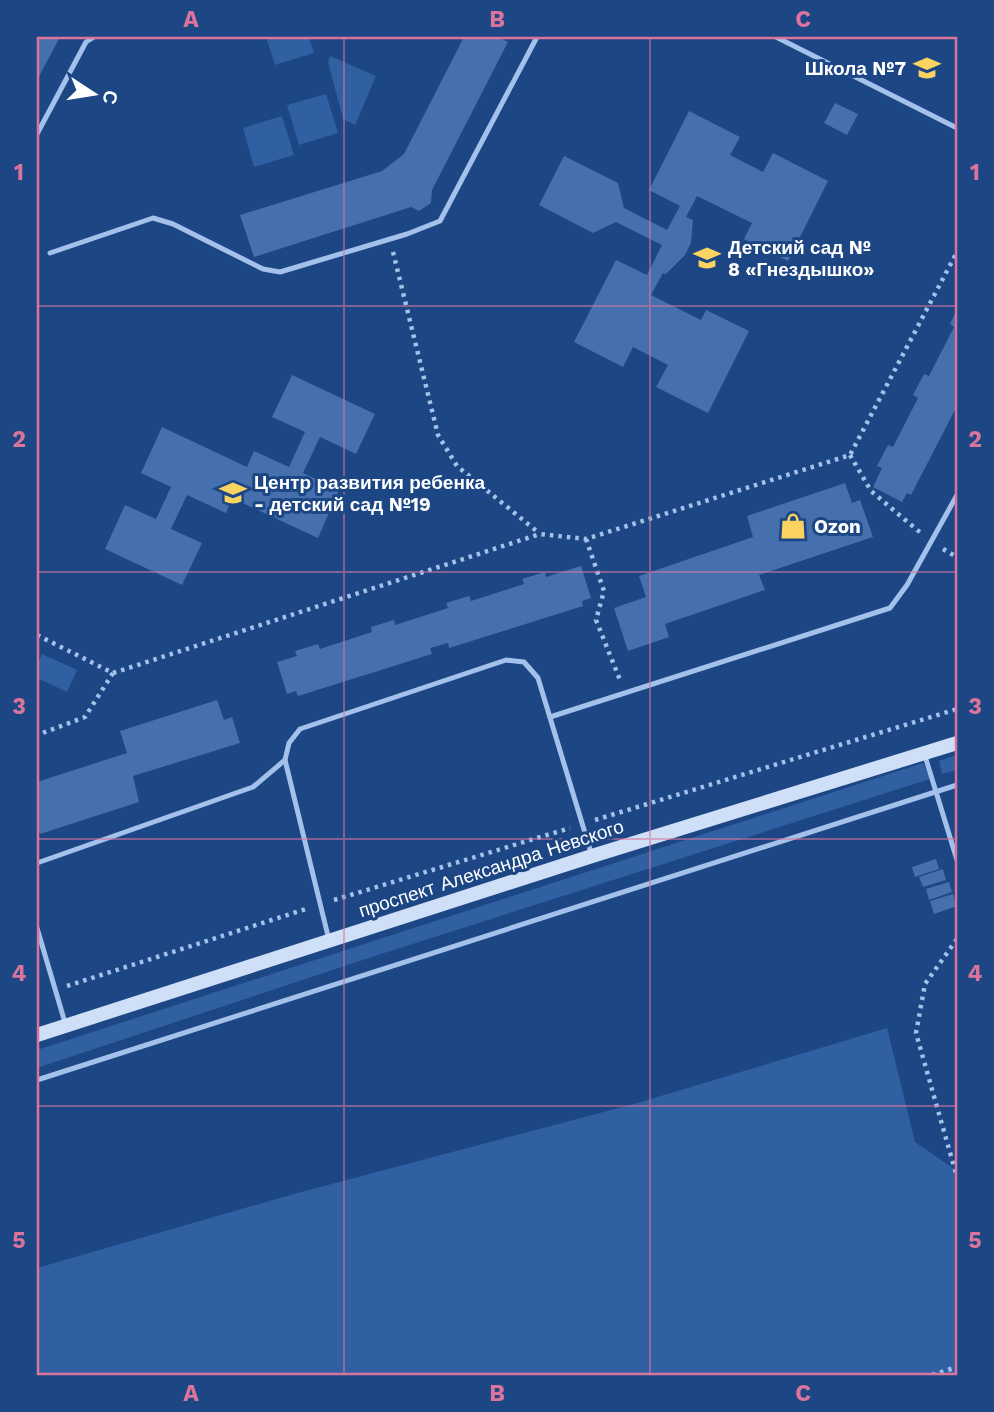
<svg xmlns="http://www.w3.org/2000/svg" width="994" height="1412" font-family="'Work Sans',sans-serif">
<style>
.green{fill:#3060a2}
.building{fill:#4570ad}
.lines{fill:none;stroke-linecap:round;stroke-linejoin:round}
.path{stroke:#a3c1ea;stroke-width:4.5;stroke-dasharray:3.5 5;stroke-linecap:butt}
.service{stroke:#a3c1ea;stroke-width:5}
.secondary{stroke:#cfdff8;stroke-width:14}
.grid{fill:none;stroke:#da749d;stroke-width:2;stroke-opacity:0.55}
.labels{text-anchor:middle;stroke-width:6;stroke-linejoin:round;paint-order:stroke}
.poi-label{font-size:19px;font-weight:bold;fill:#fff;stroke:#1c4684;text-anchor:start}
.street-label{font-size:19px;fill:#fff;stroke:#1c4684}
.neatline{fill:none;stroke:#da749d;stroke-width:2.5}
.grid-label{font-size:23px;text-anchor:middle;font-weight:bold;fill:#da749d}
</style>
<rect width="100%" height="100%" fill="#1c4684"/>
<g class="green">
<path d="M266 37H309L314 53 275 65Z"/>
<path d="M330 56 376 76 355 125 343 119 328 62Z"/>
<path d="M326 94 338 133 299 145 287 105Z"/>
<path d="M282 116 294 155 254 167 243 128Z"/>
<path d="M42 654 77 670 67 692 37 678V666Z"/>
<path d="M957 755V770L942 774 939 761Z"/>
<path d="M923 763 930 779 378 955 37 1068V1050Z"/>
<path d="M887 1028 915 1142 957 1171V1375H37V1268L290 1195 634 1104Z"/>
</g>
<g class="building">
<path d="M37 37H60L37 80Z"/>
<path d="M464 37H498L508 42 432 190 431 203 419 211 411 207 254 257 240 215 382 171 404 154Z"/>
<path d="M835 103 858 114 847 135 824 123Z"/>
<path d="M689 111 740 137 730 155 763 172 773 153 828 181 788 261 744 239 752 223 697 196 686 217 693 220 691 243 685 255 666 274 663 273 651 295 701 320 706 310 749 331 708 413 656 387 668 365 633 347 623 367 574 342 616 260 647 275 662 245 616 222 593 233 539 205 564 156 618 183 624 208 667 230 680 206 649 190Z"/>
<path d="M957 309V406L911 495 907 493 902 502 873 487 882 468 877 466 888 445 893 447 918 398 913 395 924 374 929 376 954 327 950 324Z"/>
<path d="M292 375 375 414 356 454 320 437 303 473 339 490 318 538 232 498 226 513 187 495 171 529 202 543 182 585 105 549 125 505 156 519 171 487 141 473 162 427 247 467 254 451 289 467 305 432 272 417Z"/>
<path d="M845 483 852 503 860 500 873 537 759 575 765 590 665 624 669 637 628 651 614 608 646 597 639 576 753 537 747 516Z"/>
<path d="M581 566 591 598 582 601 583 606 449 648 448 643 430 648 432 654 298 696 296 691 287 694 277 662 297 656 295 651 318 644 320 649 372 632 371 627 394 620 395 625 448 608 446 603 469 596 471 601 524 584 522 579 545 572 546 577Z"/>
<path d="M217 700 224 720 232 717 240 743 133 776 139 802 40 834 37 825V782L127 753 120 731Z"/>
<path d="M936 859 939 869 915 877 912 867Z"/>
<path d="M943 869 946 880 923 887 919 877Z"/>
<path d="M949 882 952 892 929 900 926 889Z"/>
<path d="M953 894 957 906 934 914 930 901Z"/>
</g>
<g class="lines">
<g class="path">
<path d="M393 252 438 435 457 466 539 533"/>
<path d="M850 455 871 491 922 534"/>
<path d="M586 539 604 591 596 620 620 680"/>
<path d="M943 549 957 557"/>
<path d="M37 635 113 673 85 717 37 735"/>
<path d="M113 673 540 534 586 539 850 455 957 252"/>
<path d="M595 820 957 709"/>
<path d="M334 900 570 828"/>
<path d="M957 939 925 984 916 1033 957 1177"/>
<path d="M67 986 309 908"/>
<path d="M932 1375 957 1367"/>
</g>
<g class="service">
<path d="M776 37 957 128"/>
<path d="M37 134 86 42 94 37"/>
<path d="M50 253 153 218 173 224 263 269 280 272 407 234 440 221 537 37"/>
<path d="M550 717 890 608 907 585 957 495"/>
<path d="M925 756 957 860"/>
<path d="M285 760 329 940"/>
<path d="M37 863 253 787 285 760 289 743 300 729 506 660 524 662 538 678 592 856"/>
<path d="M37 928 66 1026"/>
<path d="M37 1080 957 785"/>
</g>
<path class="secondary" d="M37 1035 592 856 957 743"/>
</g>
<path class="grid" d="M344 37V1375M650 37V1375M37 306H957M37 572H957M37 839H957M37 1106H957"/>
<defs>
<g id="school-bare" transform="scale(2.1)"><path d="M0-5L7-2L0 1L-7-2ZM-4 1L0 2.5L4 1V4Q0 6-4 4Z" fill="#fbd361" stroke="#1c4684" stroke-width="2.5" paint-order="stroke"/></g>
<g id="shop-bare" transform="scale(2.1)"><path d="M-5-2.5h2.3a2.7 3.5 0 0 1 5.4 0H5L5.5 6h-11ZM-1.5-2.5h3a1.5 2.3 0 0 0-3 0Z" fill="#fbd361" stroke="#1c4684" stroke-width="2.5" paint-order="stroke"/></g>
</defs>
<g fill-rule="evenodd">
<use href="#school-bare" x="927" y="68"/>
<use href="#school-bare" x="707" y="258"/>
<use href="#school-bare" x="233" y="493"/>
<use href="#shop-bare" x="793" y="526"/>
</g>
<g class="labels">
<g class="poi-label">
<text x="906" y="75" text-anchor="end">Школа №7</text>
<text x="728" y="254">Детский сад №<tspan x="728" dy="22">8 «Гнездышко»</tspan></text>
<text x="254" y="489">Центр развития ребенка<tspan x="254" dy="22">- детский сад №19</tspan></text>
<text x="814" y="533">Ozon</text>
</g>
<g class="street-label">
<text transform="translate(491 868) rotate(-18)" y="7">проспект Александра Невского</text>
</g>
</g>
<rect width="994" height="1412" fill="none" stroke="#1c4684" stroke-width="77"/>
<g transform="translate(94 94) rotate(102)" stroke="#1c4684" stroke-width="5" paint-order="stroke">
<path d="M0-5L12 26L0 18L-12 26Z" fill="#ffffff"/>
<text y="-10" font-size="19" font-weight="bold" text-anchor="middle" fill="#ffffff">С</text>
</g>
<rect x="38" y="38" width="918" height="1336" class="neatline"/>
<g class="grid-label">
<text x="191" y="27">A</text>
<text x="497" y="27">B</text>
<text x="803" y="27">C</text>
<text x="19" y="180">1</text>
<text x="975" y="180">1</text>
<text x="19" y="447">2</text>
<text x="975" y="447">2</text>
<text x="19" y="714">3</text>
<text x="975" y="714">3</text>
<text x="19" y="981">4</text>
<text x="975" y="981">4</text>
<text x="19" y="1248">5</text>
<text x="975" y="1248">5</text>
<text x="191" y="1401">A</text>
<text x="497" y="1401">B</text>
<text x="803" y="1401">C</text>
</g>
</svg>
